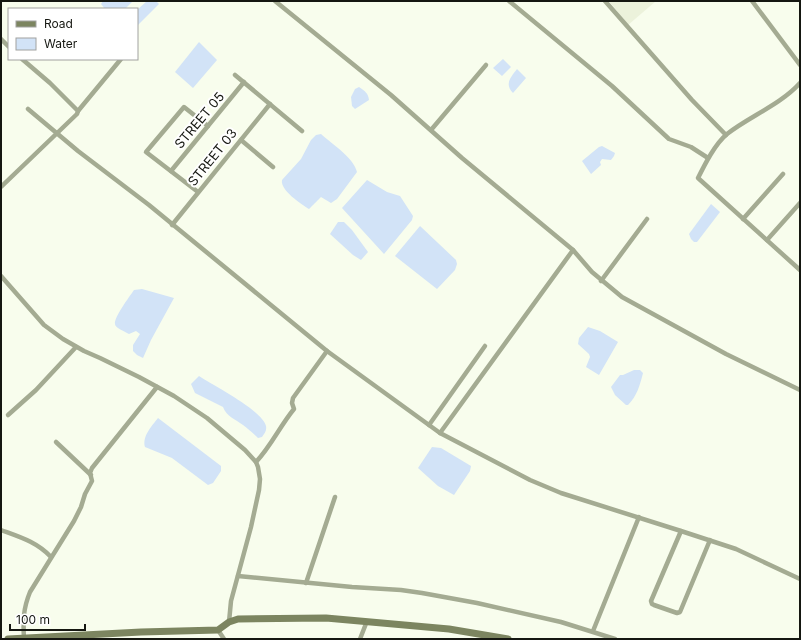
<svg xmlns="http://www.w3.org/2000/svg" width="801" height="640" font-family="Inter,sans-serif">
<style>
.built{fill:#ecf2db}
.water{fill:#d2e3f7}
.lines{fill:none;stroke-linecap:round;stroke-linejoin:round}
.street{stroke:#a4ab92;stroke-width:4.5}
.secondary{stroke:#7c8560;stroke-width:7}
.labels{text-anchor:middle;stroke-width:4;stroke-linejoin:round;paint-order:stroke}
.street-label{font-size:13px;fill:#151711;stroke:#fff}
</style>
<rect width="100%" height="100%" fill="#f8fded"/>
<path class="built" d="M609 1H656L628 25Z"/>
<g class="water">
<path d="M103 1H133L125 9H105L101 4Z"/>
<path d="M147 1H156L159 4 137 26V10Z"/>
<path d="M199 42 217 60 193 88 175 72Z"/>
<path d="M503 59 511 67 502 76 493 68Z"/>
<path d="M517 69 526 78 513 93C504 84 511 77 517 69Z"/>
<path d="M359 87C365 91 368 93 369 100L355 109 352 106 351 97 355 89Z"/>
<path d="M321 134C332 144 354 158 357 172L337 199 331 203 321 197 309 209C301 204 280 190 282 180L301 159 311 140 316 135Z"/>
<path d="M602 146 615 153 614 156 611 160 602 159 600 162 601 165 591 174 582 161 599 147Z"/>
<path d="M367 180 387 192 400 196 413 216 412 220 384 254 342 208Z"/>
<path d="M711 204 720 212 697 242H694L691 239 689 234Z"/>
<path d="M338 222H344L352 230 368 252 361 260 353 255 330 234Z"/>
<path d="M420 226 456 260 457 264 455 270 437 289 395 256Z"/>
<path d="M142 289 174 298 151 340 143 358 137 355 133 351V345L140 334 136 331 129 334 127 333C124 331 115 328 115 324 114 317 130 296 134 290Z"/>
<path d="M588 327 600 331 618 342 599 375 586 367 590 357 589 354 578 344 579 338Z"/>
<path d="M634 370H640L643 373C640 385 637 396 628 405H626L615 395 611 387 620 375H623Z"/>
<path d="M199 376C214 386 262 410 266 426 267 431 264 434 262 437L258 438C253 433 248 429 243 425 235 419 227 417 223 407L195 393 191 384Z"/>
<path d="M158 418 221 466V471L213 483 208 485 172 458 145 447C142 436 152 426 158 418Z"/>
<path d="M432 447 441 448 471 466 470 471 454 495 438 486 418 468Z"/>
</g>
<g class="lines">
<g class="street">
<path d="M275 1 391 95 462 158 573 250 592 272 622 297 726 354 800 390"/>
<path d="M509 1 612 86 669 139 691 147 708 158"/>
<path d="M605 1 692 100 726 135"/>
<path d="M752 1 800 65"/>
<path d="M1 39 9 47"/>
<path d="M235 75 302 131"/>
<path d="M800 83C780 105 750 116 727 134 715 144 705 164 698 178L800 270"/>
<path d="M28 109 78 151 149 205 327 351 440 433 530 480 561 493 681 531 736 549 800 579"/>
<path d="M78 111 121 59"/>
<path d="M431 130 486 65"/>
<path d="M241 140 273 167"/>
<path d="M171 171 244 82"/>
<path d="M1 187 77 114 78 111 50 83 22 59"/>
<path d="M198 192 146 152 184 107 208 126"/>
<path d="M743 219 783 174"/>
<path d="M172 225 270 104"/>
<path d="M767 240 800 203"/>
<path d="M1 276 44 325 63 339 84 351 100 358 139 377 174 396 207 418 245 450 256 462 258 467 260 479 259 490 251 527 231 601 229 622"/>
<path d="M601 281 647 219"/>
<path d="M8 415 36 390 76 347"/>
<path d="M429 425 485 346"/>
<path d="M440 433 573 250"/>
<path d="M56 442 91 475"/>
<path d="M256 462C271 446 280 426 294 409L292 403 293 398 327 351"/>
<path d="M1 530C20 537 37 542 51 557"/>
<path d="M681 531 651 601 652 604 654 605 677 613 680 612 710 540"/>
<path d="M238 576 352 587 401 590 422 593 477 603 561 622 615 639"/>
<path d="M306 583 335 497"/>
<path d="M218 630 224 639"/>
<path d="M593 631 639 517"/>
<path d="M24 639C23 621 23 609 30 592L74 521 81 507 85 494 92 481 90 473 92 468 157 387"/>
<path d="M360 639 367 621"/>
</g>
<path class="secondary" d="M8 639 141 632 218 630 229 622 238 619 326 618 449 629 508 639"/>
</g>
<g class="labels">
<g class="street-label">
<text transform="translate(199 120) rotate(-50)" y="5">STREET 05</text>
<text transform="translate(212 157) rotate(-51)" y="5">STREET 03</text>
</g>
</g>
<rect width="801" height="640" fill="none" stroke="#151711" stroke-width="4"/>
<rect x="8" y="8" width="130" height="52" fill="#ffffff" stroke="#a1a2a0"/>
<rect x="16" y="21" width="20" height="6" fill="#7c8560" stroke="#a1a2a0"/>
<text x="44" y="28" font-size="12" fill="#151711">Road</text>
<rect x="16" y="38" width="20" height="12" fill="#d2e3f7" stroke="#a1a2a0"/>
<text x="44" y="48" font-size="12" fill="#151711">Water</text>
<path d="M10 624v6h75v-6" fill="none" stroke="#151711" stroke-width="2"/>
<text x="16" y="624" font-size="12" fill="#151711" stroke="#ffffff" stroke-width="3" paint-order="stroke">100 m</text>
</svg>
